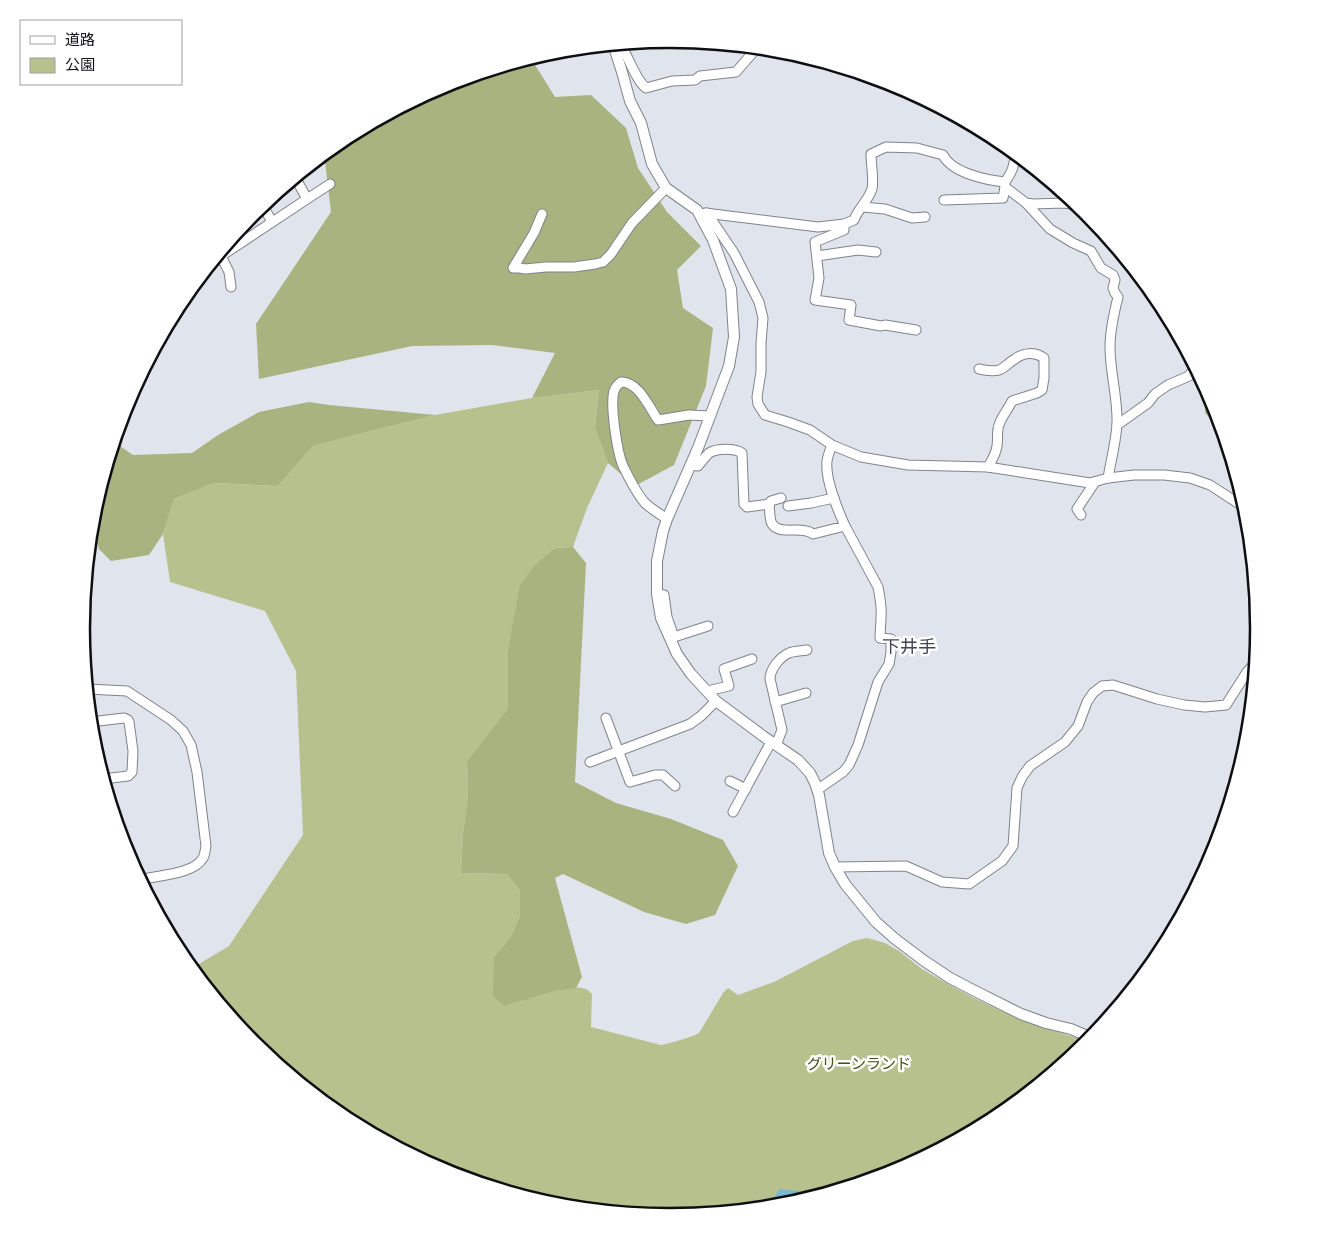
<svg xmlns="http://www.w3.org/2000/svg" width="1340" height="1256" font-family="'Space Grotesk','Noto Sans JP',sans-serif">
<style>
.green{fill:#b7c18e}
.forest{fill:#a9b37f}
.water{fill:#7ab8cf}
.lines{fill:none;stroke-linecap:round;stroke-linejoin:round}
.minor-casing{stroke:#7f838b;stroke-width:11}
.tertiary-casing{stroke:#7f838b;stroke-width:12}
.minor{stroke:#fff;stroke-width:9}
.tertiary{stroke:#fff;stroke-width:10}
.labels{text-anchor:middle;stroke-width:5;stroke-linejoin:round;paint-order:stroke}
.park-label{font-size:15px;fill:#474f14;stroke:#fff}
.quarter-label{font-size:18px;fill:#43464e;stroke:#fff}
.rim{fill:none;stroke:#0e0f12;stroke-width:2.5}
</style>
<rect width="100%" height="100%" fill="#e0e4ed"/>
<path class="green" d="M599 390 595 428 608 463 587 508 573 547 554 548 508 651V708L467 761 468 795 463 834 461 873 507 874 520 891V916L510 938 494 957 504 1006C523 1000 569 982 586 989 588 990 591 993 592 994L591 1027 661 1045 674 1042 693 1036 699 1033 704 1025 723 993 728 988 738 995 774 982 853 941 867 938 885 943 899 951 922 969 946 983 974 998 1019 1019 1089 1042 997 1118 895 1173 785 1206 670 1217 555 1206 444 1172 342 1118 253 1044 193 971 194 967 229 946 303 835 296 671 265 611 170 582 163 534 174 499 214 483 278 486 313 446 435 415 532 398Z"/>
<g class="forest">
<path d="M546 53 532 60 555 97 591 95 626 128 638 168 667 212 701 246 677 270 683 308 713 328 706 386 674 465 635 486 608 463 595 428 599 390 532 398 555 353 492 345 412 346 259 379 256 324 331 212 324 153 343 138 445 83Z"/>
<path d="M1207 388 1215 403 1224 434 1205 413V394Z"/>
<path d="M309 402 329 405 435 415 313 446 278 486 214 483 174 499 163 534 149 555 111 561 99 549 91 520 92 513 113 444H117L133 455 192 453 218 435 259 412Z"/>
<path d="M573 547 586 563 575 782 616 803 671 819 723 840 738 866 715 915 686 924 644 912 563 874 555 878 582 977 576 988 554 991 504 1006 493 996 494 957 510 938 520 916V891L507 874 461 873 463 834 468 795 467 761 508 708V651L520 585 535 565 555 548Z"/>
</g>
<path class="water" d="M779 1189 824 1194 785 1206 769 1208Z"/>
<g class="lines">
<g class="minor-casing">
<g id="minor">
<path d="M620 44C629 57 635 79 646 88L672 81 695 80 700 76 736 72 756 49 766 48"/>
<path d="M1005 187 1026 203 1033 204 1064 203 1071 204 1083 209"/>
<path d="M307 199 330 184"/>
<path d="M944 200 1003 198 1005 187V182C1012 172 1015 165 1015 153"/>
<path d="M1026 203 1050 229 1073 243 1091 251 1101 268 1113 275 1115 280 1113 288 1115 293 1118 297C1114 313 1110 330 1110 347 1110 373 1118 398 1117 424 1116 442 1111 460 1108 478"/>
<path d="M262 204 272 222"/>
<path d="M862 207 885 209 912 218 925 217"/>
<path d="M705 213 818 227 844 224 854 220C858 209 868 201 872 189 874 182 871 162 871 154L886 147 917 148 943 155C952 173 986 180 1005 182"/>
<path d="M707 213 734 253 759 302 763 318 761 343V372L757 397 758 404 765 415 788 422 810 430 832 445 861 457 908 465 988 467 1090 483 1108 478 1134 475H1164L1190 478 1210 485 1247 509"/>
<path d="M542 214 534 233 513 268H520L525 269 546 267H574L595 264 603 262 611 254 632 223 666 188"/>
<path d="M844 224V230L815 242 819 278 815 300 851 305 849 320 881 326 885 325 916 330"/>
<path d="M234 235 239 244"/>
<path d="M217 256H221L307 199 295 177"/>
<path d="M221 256 229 272 231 287"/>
<path d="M817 256 858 250 876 252"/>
<path d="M979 369C985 370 992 372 999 370 1005 368 1009 362 1015 359 1024 352 1035 352 1044 358V378L1042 390 1037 393 1012 401C1008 410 999 419 998 429 997 435 998 440 997 446 996 454 992 460 988 467"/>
<path d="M1117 425 1148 403 1155 394 1168 385 1189 376 1195 367"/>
<path d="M690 465 698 466C701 462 705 457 709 453 717 448 735 448 742 453L744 504 747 507 769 504C770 510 769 518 772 524 780 536 802 525 813 534L845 526C837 508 825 480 827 461 828 455 830 450 832 445"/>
<path d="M769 504 771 501 781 498"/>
<path d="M788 506 811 503 834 498"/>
<path d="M1081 515 1077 509 1095 482"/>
<path d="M667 519C660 514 651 509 645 503 636 493 629 478 623 466 617 452 610 405 614 391 616 386 618 384 621 382 638 381 649 407 658 420L689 415 709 416"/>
<path d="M657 594 664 595 667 617 674 637 708 626"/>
<path d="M87 689 127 691 171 720 183 731 191 745 197 772 206 846C205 850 205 855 203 858 193 875 157 875 140 880"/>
<path d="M707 691 729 686 724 669 752 659"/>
<path d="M775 702 806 693"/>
<path d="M606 718 630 782 655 775H663L675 786"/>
<path d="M90 722 124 718 128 720 129 722 133 751 132 772 128 776 103 779"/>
<path d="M776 745 782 730 770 679C770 669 780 657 789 653 794 651 801 651 807 650"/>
<path d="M590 762 690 724 701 716 716 701"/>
<path d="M730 781 746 789"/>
<path d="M817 790 843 772 849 765 858 745 878 682 889 664 891 652V639L880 638C880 631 881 624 881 617 882 607 880 597 878 587L845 526"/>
<path d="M733 812 771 742"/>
<path d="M835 867 906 866 942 882 969 884 1002 861 1013 846 1017 788 1022 777 1030 766 1065 742 1078 726 1087 702 1093 693 1102 686 1113 685 1157 699 1184 705 1205 707 1226 705 1247 672 1256 662"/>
</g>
</g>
<g class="tertiary-casing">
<path id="tertiary" d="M613 44 622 72 630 101 641 123 652 164 666 188 697 210 713 240 731 289 734 337 729 366 698 448 667 519 663 531 657 561V594L661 618 677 654 691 674 716 701 763 736 798 760 810 773 815 783 819 795 829 853 835 867 845 884 876 922 894 938 923 960 950 978 977 992 1021 1014 1046 1023 1071 1029 1085 1035 1093 1037"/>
</g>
<use href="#minor" class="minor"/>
<use href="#tertiary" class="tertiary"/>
</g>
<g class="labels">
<g class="park-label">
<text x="859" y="1069">グリーンランド</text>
</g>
<g class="quarter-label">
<text x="909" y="653">下井手</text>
</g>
</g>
<path d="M0 0H1340V1256H0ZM90 628a580 580 0 1 1 1160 0a580 580 0 1 1-1160 0Z" fill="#fff" fill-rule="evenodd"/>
<path class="rim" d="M90 628a580 580 0 1 1 1160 0a580 580 0 1 1-1160 0Z"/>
<rect x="20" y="20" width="162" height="65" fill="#ffffff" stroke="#9f9fa0"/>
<rect x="30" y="36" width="25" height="8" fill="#ffffff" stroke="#9f9fa0"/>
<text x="65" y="45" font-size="15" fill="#0e0f12">道路</text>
<rect x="30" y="58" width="25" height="15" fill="#b7c18e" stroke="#9f9fa0"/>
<text x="65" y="70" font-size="15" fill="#0e0f12">公園</text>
</svg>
